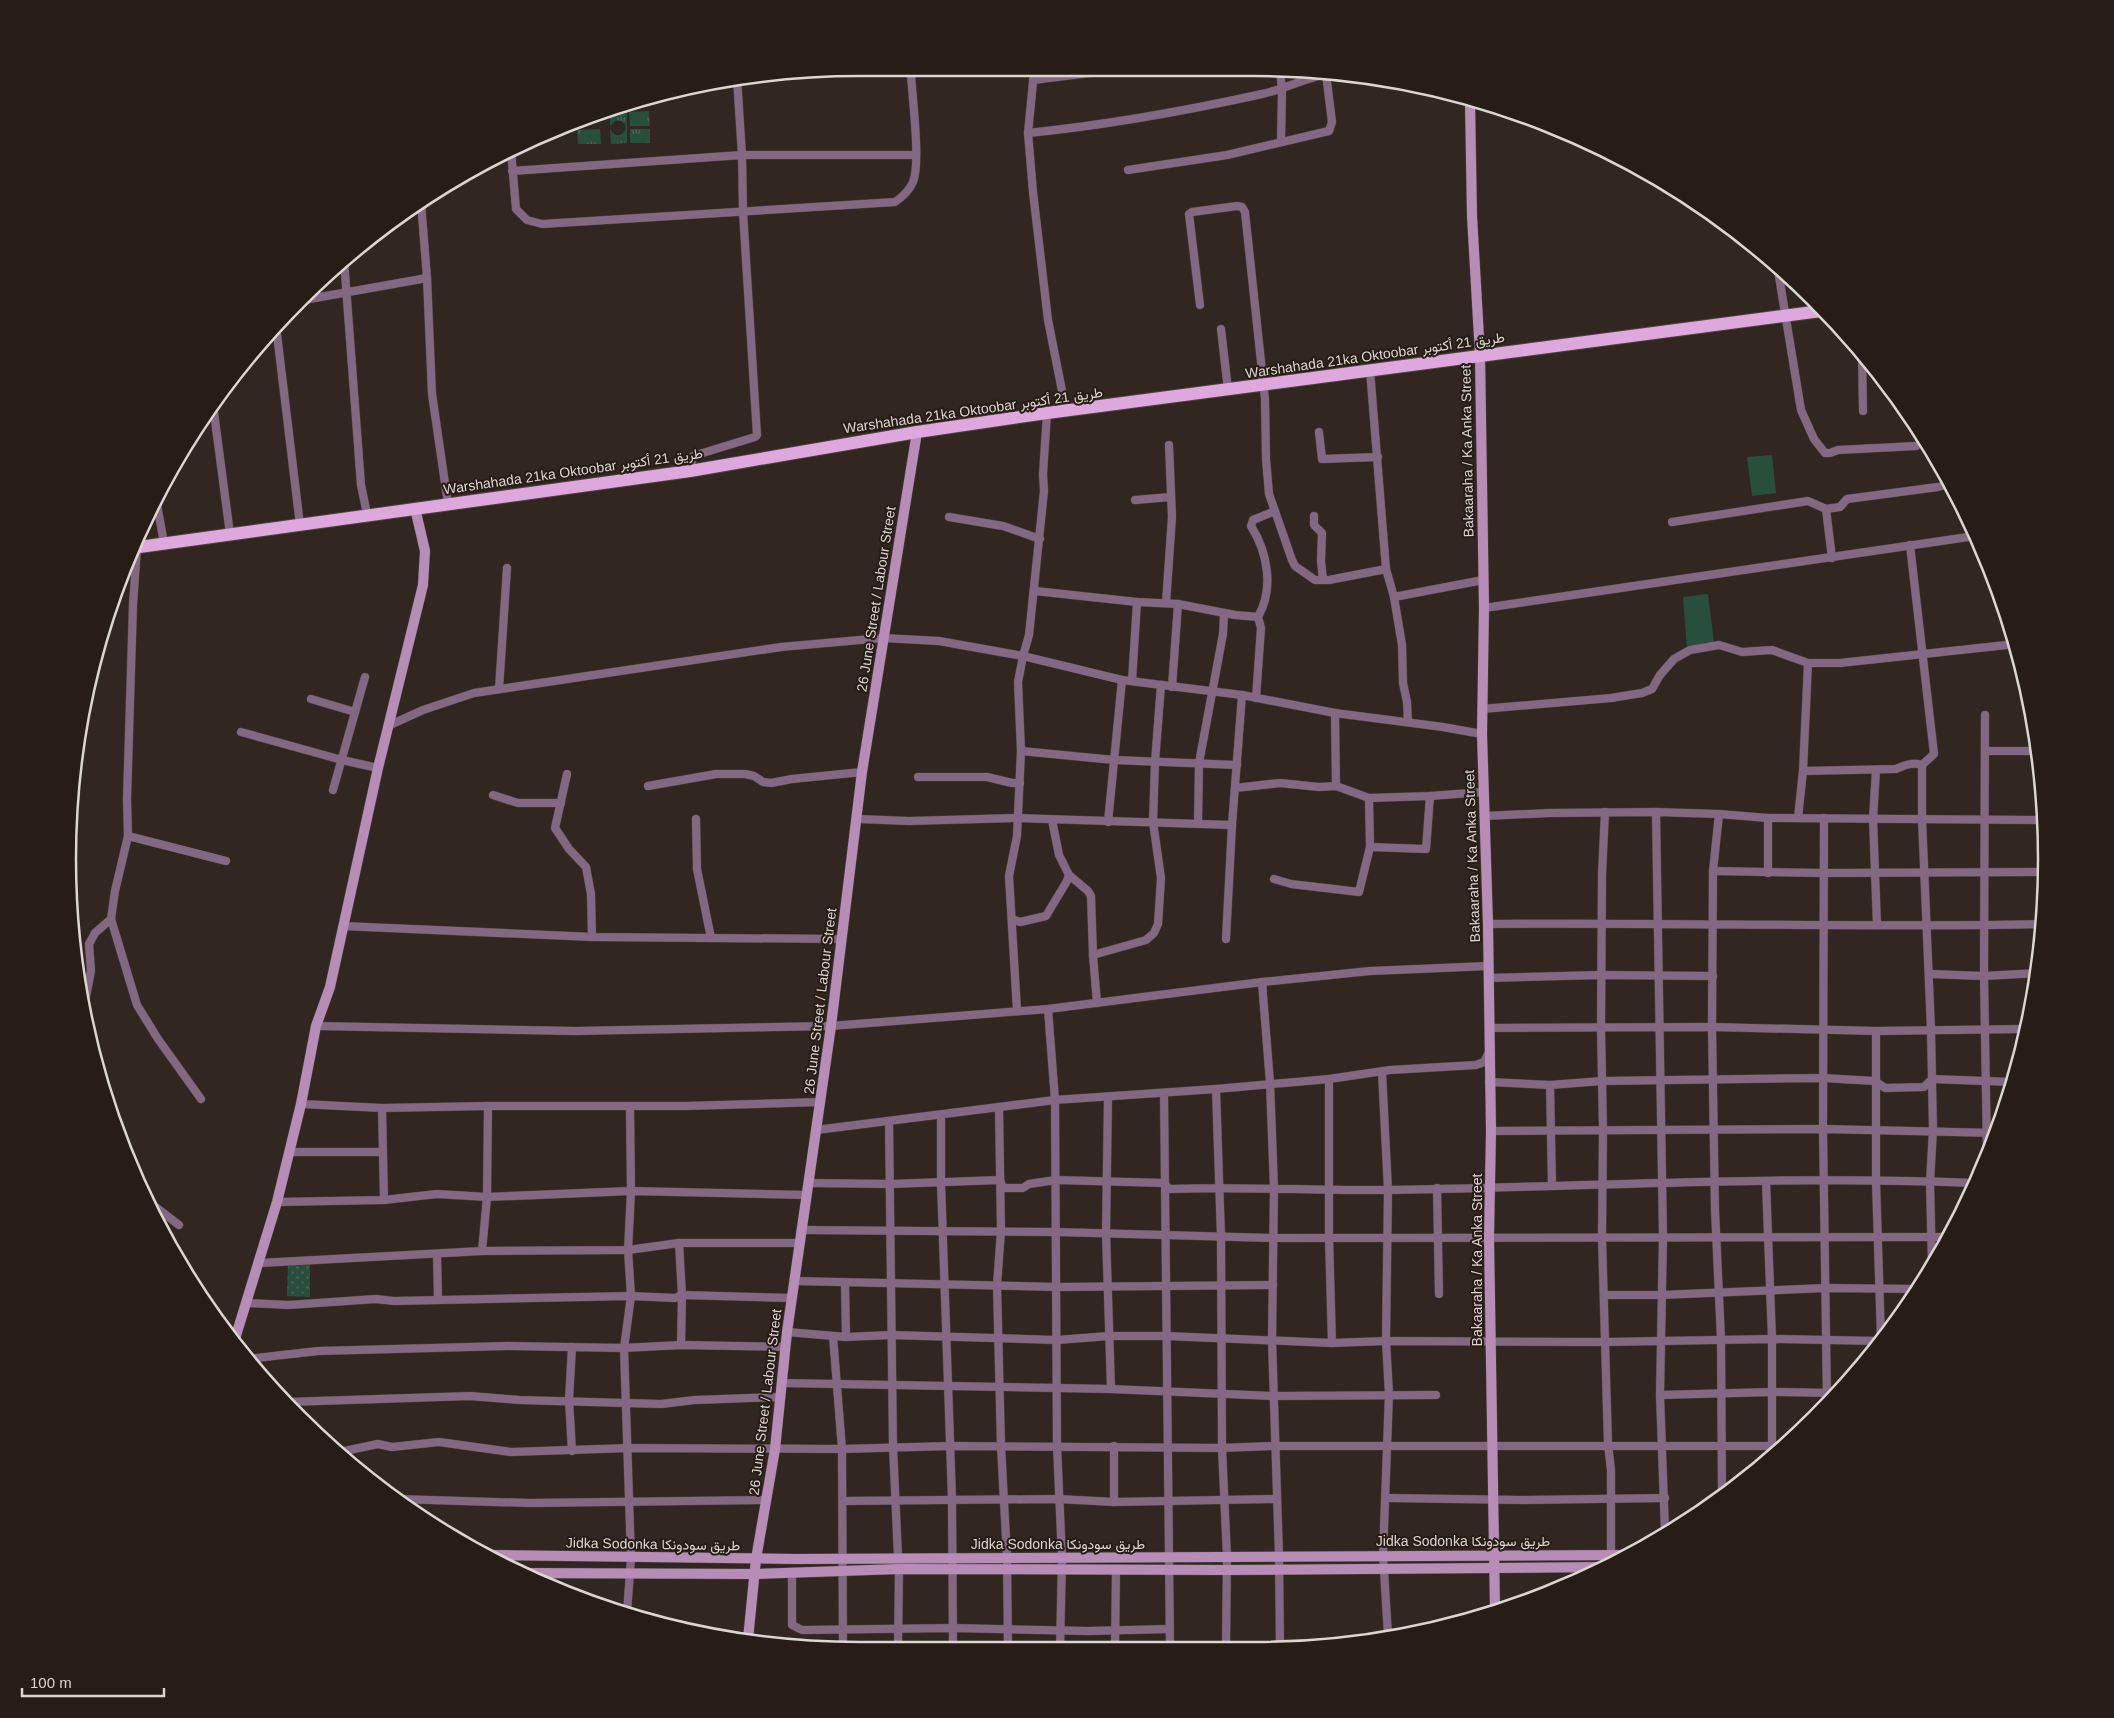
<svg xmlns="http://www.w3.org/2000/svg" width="2114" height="1718" font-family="Helvetica,Vazirmatn,sans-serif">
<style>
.grass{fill:url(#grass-tufts)}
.park{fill:url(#park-dots)}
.garden{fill:#284f3d}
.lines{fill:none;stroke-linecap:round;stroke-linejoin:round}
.street-casing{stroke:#4c433c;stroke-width:9}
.secondary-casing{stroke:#4c433c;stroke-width:11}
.primary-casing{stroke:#4c433c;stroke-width:14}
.street{stroke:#836883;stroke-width:8}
.secondary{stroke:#b78cb6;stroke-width:10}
.primary{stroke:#dea7de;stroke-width:12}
.labels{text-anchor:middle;stroke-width:4;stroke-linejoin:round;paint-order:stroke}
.street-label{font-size:14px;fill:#dcd6d1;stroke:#271d16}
.rim{fill:none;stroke:#dcd6d1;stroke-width:2.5}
</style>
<defs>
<pattern id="grass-tufts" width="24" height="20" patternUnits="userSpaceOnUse" patternTransform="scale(1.25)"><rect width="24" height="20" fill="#284f3d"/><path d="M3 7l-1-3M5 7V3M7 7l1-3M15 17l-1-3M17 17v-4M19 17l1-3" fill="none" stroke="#476858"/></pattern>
<pattern id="park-dots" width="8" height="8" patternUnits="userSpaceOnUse" patternTransform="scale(1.25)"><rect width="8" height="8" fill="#284f3d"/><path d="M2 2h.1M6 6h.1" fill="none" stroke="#476858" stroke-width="1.8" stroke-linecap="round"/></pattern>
</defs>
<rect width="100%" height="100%" fill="#312720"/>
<g class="grass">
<path d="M649 111 650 126H630L629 112Z"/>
<path d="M610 112H627V143L611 144 610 129C614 137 622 137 626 129 625 122 621 119 615 121L610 126Z"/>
<path d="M600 129 601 144H578L577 130Z"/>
<rect x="630" y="129" width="20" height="14"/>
</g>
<path class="park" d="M288 1263 310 1264V1297L287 1296Z"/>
<g class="garden">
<path d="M1772 455 1776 493 1752 496 1747 457Z"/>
<path d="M1708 594 1714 643 1687 648 1683 597Z"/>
</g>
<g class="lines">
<g class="street-casing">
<g id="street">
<path d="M1280 69 1282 90 1281 142"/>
<path d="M1034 72 1028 133 1033 192 1048 320 1066 411"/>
<path d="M737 78 742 155H916"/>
<path d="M1033 80 1105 71"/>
<path d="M1028 133C1107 125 1185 111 1262 94 1286 89 1310 75 1335 73"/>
<path d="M511 150 516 209 527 220 542 224 895 202C904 196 909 191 913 182 921 162 912 97 911 73"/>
<path d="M1128 170 1227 155 1329 131 1332 122 1326 74"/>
<path d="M512 171 742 155 743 212 757 435 755 437 693 456 690 471"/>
<path d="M421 202 427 278 432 394 448 504"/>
<path d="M344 260 361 485 367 514"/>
<path d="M1777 264 1801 410 1814 439 1825 453H1830L1838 450 1916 446"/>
<path d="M298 301 427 278"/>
<path d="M1200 305 1189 214 1192 212 1237 206 1242 207 1245 212 1265 399 1266 459 1269 494 1292 560 1295 566 1315 580H1329L1386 569"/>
<path d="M276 326 300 525"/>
<path d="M1221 329 1228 390"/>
<path d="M1862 354 1863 411"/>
<path d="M1370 370 1386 569 1394 597 1402 645 1403 683 1407 702 1408 722"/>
<path d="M213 405 230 534"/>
<path d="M1319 432 1322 459 1378 457"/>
<path d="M156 499 164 543"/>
<path d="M1135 500 1171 497"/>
<path d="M1826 509 1832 558"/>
<path d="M1314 516V525L1322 533 1321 561 1323 580"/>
<path d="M949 517 1003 526 1040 539"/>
<path d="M1672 522 1808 501 1826 509 1840 507 1847 499 1938 487 1949 484"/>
<path d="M1910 545 1934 754 1922 765"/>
<path d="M137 547 133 605 127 799 128 836 115 891 111 919 137 1005 158 1039 201 1099"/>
<path d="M1035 591 1137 602 1178 604 1235 615 1258 617"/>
<path d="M1394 597 1483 580"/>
<path d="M1166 603 1172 517 1169 445"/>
<path d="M1484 608 1975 536"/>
<path d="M1132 681 1137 602"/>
<path d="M1172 687 1178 604"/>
<path d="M499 689 507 568"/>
<path d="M1256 698 1261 628 1258 617C1274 589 1268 553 1251 526L1253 520 1275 511"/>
<path d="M311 699 355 712"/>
<path d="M1482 709 1611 698 1642 693 1652 689 1660 675 1674 659 1690 650 1719 645 1742 652 1772 650 1808 663H1840L2016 644"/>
<path d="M1335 713 1336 786"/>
<path d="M1985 715 1984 976 1987 1152"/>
<path d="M390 725 423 710 474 693 781 647 883 638 939 641 1023 656 1122 680 1242 695 1335 713 1443 727 1482 734"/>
<path d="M241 732 342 760 378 768"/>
<path d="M1021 751 1114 760 1237 765"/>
<path d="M1986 751H2035"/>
<path d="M1922 765V819L1931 1030 1933 1130 1930 1182 1932 1266"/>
<path d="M1876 770 1873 819 1877 925"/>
<path d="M1803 771 1896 769C1905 765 1912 762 1922 765"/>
<path d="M567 774 555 828 569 849 586 867 591 894 592 937"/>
<path d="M918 777H987L1012 783H1020"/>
<path d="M648 786 716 774H745L754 776 763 782 771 783 792 779 862 772"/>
<path d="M1235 788 1280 783 1319 787 1336 786 1369 798 1430 796 1484 792"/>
<path d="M333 790 365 677"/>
<path d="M493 795 518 803H561"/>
<path d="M2044 800V834"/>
<path d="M1605 812 1602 874 1601 1028 1603 1131 1602 1238 1608 1444 1611 1470V1565"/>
<path d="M1656 812 1663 1237 1660 1395 1665 1532"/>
<path d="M1719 814 1713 871 1712 1027 1715 1210 1721 1339 1722 1496"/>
<path d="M1484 816 1549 813 1656 812 1719 814 1768 818 2044 820"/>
<path d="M1798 818 1803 771 1808 663"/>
<path d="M1824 818 1823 1129 1827 1402"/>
<path d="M696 819 697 869 711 938"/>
<path d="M858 819 909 821 1016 818 1232 825"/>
<path d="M1108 822 1122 680"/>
<path d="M1198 823 1199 763 1223 634 1224 614"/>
<path d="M128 836 226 861"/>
<path d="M1370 847 1426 849 1430 796"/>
<path d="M1713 871 1823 873 2043 872"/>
<path d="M1768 873V818"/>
<path d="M1069 875 1088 891 1091 896 1093 955 1097 1003"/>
<path d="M1274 879 1291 884 1359 892 1370 847 1369 798"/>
<path d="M1012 919 1020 922 1046 916 1067 881 1069 875 1059 855 1052 820"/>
<path d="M1488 924C1672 922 1857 928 2041 924"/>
<path d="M343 926 592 937 842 939"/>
<path d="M1226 939 1232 825 1242 695"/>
<path d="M1093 955 1146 940 1154 933 1158 924 1161 878 1153 822 1155 762 1161 685"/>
<path d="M1929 974 1984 976 2037 973"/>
<path d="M1488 978 1600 975 1713 976"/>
<path d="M1262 982 1270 1083 1274 1188 1272 1340 1279 1556 1280 1649"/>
<path d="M1048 1009 1055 1100 1057 1446 1062 1558 1060 1649"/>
<path d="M1017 1010 1009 876 1017 836 1021 751 1018 682 1023 656 1029 635 1044 491 1043 474 1047 413"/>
<path d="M83 1012 91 971 89 944 95 933 111 919"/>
<path d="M316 1026 575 1031 831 1026 1048 1009 1262 982 1370 971 1488 966"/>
<path d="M1489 1028 1712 1027 1876 1031 2024 1029"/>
<path d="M1876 1031V1182L1881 1338"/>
<path d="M1382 1072 1388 1190 1386 1341 1389 1394 1383 1555 1388 1635"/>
<path d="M1329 1079V1237L1332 1343"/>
<path d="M1489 1082 1550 1085 1602 1081 1823 1078 1875 1081 1885 1088 1924 1087 1932 1079 2012 1082"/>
<path d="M1550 1085 1552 1185"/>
<path d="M1216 1089 1221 1237 1222 1448 1227 1557 1226 1649"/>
<path d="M1164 1093 1170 1649"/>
<path d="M1108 1097 1106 1233 1111 1389"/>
<path d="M301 1104 382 1108 488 1106H685L821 1102"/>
<path d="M999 1107 1001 1231 997 1285 1001 1446 1007 1557 1008 1649"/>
<path d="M382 1108 384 1200"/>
<path d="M941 1115V1183L952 1499 953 1649"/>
<path d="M889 1121 893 1446 898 1557"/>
<path d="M816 1130 1055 1100 1216 1089 1329 1079 1390 1070 1476 1065 1484 1062 1489 1052"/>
<path d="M1491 1131 1823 1129 1996 1133"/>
<path d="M289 1152H382"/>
<path d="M1766 1182 1772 1339V1446"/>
<path d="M808 1183 891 1184 1000 1180 1003 1188H1023L1029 1184 1056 1180 1164 1183 1169 1189C1242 1186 1314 1191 1387 1190 1582 1187 1778 1175 1973 1183"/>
<path d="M1437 1188 1439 1294"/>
<path d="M145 1199 179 1225"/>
<path d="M277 1202 384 1200 437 1194 487 1197 631 1191 806 1195"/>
<path d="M801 1230 1056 1232 1274 1238 1948 1237"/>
<path d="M679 1243 682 1295 681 1345"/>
<path d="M482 1251 487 1197 488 1106"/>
<path d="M437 1254 438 1300"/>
<path d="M260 1263 482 1251 628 1250 679 1243H799"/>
<path d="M794 1281 1057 1287 1273 1285"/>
<path d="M845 1283 846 1337"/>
<path d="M1604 1295H1661L1825 1288 1916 1289"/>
<path d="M247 1303 288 1305 376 1299 394 1301 631 1296 675 1298 682 1295 792 1298"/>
<path d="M787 1332 846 1337 891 1335 1057 1340 1109 1336H1167L1332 1343 1386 1341 1605 1342 1772 1339 1879 1341"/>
<path d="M833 1336 842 1449 843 1649"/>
<path d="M572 1347 569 1400 572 1451"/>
<path d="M247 1359 318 1351 507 1346 624 1348 681 1345 785 1347"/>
<path d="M782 1383 1111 1389 1274 1396 1436 1395"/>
<path d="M1660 1395 1772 1392 1837 1393"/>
<path d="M287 1402 470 1396 519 1400 661 1404 695 1400 780 1397"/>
<path d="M1114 1446V1502"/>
<path d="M340 1452 378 1444 392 1447 439 1442 511 1452 629 1448 842 1449 950 1446 1222 1448 1275 1446H1781"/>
<path d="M1386 1498 1521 1500 1665 1498"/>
<path d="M397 1499 530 1503 766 1500"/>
<path d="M843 1501 1058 1499 1114 1502 1277 1499"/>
<path d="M792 1572V1625L802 1630 953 1628 1088 1631 1169 1629"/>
<path d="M627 1613 631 1558 624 1348 631 1296 628 1250 631 1191 630 1107"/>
<path d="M898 1649 899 1569"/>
<path d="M1115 1649 1116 1570"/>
</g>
</g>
<g class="secondary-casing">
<g id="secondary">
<path d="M1470 101 1472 216 1480 355 1484 608 1482 734 1488 924 1491 1131 1489 1237 1495 1610"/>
<path d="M234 1342 277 1202 301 1104 316 1026 330 987 378 768 423 585 425 551 415 508"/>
<path d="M487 1555 796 1559 1628 1555"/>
<path d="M520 1573 755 1574 899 1569 1226 1570 1608 1567"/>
<path d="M748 1639 756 1559 775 1449 787 1332 831 1026 862 772 917 432"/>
</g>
</g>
<g class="primary-casing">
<path id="primary" d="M132 548 690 471 917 432 1047 413 1821 311"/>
</g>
<use href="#street" class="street"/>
<use href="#secondary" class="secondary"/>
<use href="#primary" class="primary"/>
</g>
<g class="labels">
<g class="street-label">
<text transform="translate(1375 355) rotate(-8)" y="5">Warshahada 21ka Oktoobar طريق 21 أكتوبر</text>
<text transform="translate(973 410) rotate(-8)" y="5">Warshahada 21ka Oktoobar طريق 21 أكتوبر</text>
<text transform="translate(1467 451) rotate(-91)" y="5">Bakaaraha / Ka Anka Street</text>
<text transform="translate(573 471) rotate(-8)" y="5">Warshahada 21ka Oktoobar طريق 21 أكتوبر</text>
<text transform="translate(876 599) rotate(-81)" y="5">26 June Street / Labour Street</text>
<text transform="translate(1472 856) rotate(-92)" y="5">Bakaaraha / Ka Anka Street</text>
<text transform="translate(820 1001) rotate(-83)" y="5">26 June Street / Labour Street</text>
<text transform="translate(1477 1260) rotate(-90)" y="5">Bakaaraha / Ka Anka Street</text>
<text transform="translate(765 1402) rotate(-83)" y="5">26 June Street / Labour Street</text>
<text x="1463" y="1546">Jidka Sodonka طريق سودونكا</text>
<text transform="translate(653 1544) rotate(1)" y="5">Jidka Sodonka طريق سودونكا</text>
<text x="1058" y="1549">Jidka Sodonka طريق سودونكا</text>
</g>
</g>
<path d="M0 0H2114V1718H0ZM859 76H1255A783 783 0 0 1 2038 859V859A783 783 0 0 1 1255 1642H859A783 783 0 0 1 76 859V859A783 783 0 0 1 859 76Z" fill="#271d16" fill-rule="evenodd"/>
<path class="rim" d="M859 76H1255A783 783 0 0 1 2038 859V859A783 783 0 0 1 1255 1642H859A783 783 0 0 1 76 859V859A783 783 0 0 1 859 76Z"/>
<path d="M22 1688v8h142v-8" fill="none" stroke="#dcd6d1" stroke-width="2.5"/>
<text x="30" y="1688" font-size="15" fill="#dcd6d1" stroke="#271d16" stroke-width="4" paint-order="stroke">100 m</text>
</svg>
